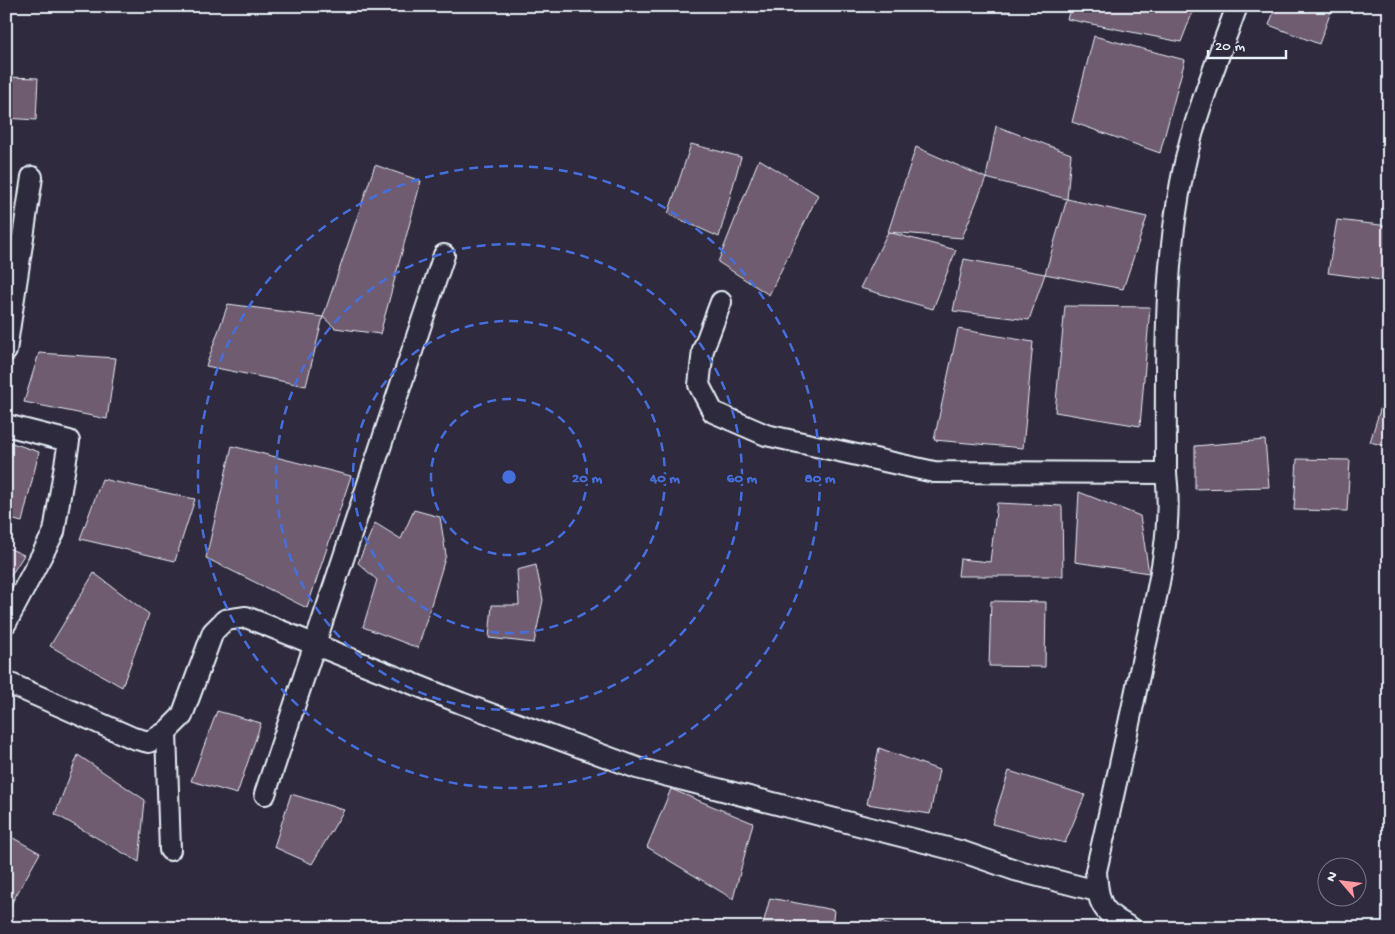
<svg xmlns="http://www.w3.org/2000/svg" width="1395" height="934" font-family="'Gochi Hand',sans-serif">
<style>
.building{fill:#705b70;stroke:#e8f1f8}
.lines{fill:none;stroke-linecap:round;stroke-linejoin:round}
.minor-casing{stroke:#e8f1f8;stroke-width:24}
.minor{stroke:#2f2a3d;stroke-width:20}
.ring{fill:none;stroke:#466fde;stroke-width:2.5;stroke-dasharray:9 6}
.centre{fill:#466fde;stroke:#2f2a3d;stroke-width:2.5}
.ring-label{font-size:15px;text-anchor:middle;font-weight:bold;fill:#466fde;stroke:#2f2a3d;stroke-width:5;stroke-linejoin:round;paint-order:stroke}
</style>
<rect width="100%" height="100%" fill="#2f2a3d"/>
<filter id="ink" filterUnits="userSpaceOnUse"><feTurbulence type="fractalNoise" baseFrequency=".02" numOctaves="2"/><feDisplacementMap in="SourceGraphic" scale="10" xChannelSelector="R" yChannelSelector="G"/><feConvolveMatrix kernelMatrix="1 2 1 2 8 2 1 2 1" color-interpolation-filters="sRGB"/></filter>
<g filter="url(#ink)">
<g class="building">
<path d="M973 6H1011L1010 11Z"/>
<path d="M1071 6H1195L1181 42 1067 19Z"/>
<path d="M1276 6H1333L1319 44 1269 25Z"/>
<path d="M1094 36 1185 60 1160 153 1072 122Z"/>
<path d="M7 77 38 78 36 120 6 118Z"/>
<path d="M996 126 1071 154 1067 199 986 178Z"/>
<path d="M691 144 741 157 719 237 668 214Z"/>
<path d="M916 147 986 178 962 238 888 232Z"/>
<path d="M759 159 818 195 769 295 718 262Z"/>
<path d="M375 165 421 181 380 334 335 328 323 317Z"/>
<path d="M1067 199 1147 217 1123 289 1045 274Z"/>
<path d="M1337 220 1389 226V281L1328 273Z"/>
<path d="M888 232 956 250 933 309 860 288Z"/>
<path d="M964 259 1045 274 1029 320 953 311Z"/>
<path d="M228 304 323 317 306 386 206 366Z"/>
<path d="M1065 306 1150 307 1140 426 1055 412Z"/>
<path d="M958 329 1033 342 1023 448 934 440Z"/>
<path d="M39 353 116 358 107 419 24 402Z"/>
<path d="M1387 387H1389V447L1370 442Z"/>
<path d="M1265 440 1269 487 1195 489V446Z"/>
<path d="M6 441 39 452 22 522 6 518Z"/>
<path d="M232 446 351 476 307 608 206 558Z"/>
<path d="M1297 459 1350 460 1347 511 1294 510Z"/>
<path d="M102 479 195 499 175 561 80 539Z"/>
<path d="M1079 492 1140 516 1149 573 1075 562Z"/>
<path d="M997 503 1062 506 1063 576H958L960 559 990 562Z"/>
<path d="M414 510 440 517 446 555 418 648 363 627 377 580 358 563 375 523 401 539Z"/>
<path d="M6 547 24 555 6 583Z"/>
<path d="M536 565 543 600 534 643 489 638 492 605H519L517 570Z"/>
<path d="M94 573 149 614 122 687 50 646Z"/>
<path d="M991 601 1046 602 1045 667 989 666Z"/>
<path d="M217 711 261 723 237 794 191 781Z"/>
<path d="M879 748 939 770 930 814 867 804Z"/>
<path d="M78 755 145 800 139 862 55 814Z"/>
<path d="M1009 771 1085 795 1065 843 992 824Z"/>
<path d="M671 789 753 823 733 899 647 847Z"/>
<path d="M291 794 344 810 312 864 274 847Z"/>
<path d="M6 834 40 853 6 913Z"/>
<path d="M770 898 834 910 832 928H762Z"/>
<path d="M873 921 903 928H871Z"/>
</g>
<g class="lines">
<g class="minor-casing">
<g id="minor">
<path d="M721 302 703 350 699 385 713 412 766 435 934 472 1166 473"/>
<path d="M6 351 32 177"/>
<path d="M6 425 69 441 54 532 6 623"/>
<path d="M6 682 133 738 149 742 166 732 182 716 213 632 225 620 246 617 461 703 637 768 963 852 1015 870 1097 891"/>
<path d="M166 732 170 850"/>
<path d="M265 794 444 255"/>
<path d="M1131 928C1101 912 1098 904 1096 871 1113 798 1129 725 1144 652 1157 594 1173 532 1166 473 1166 362 1162 250 1190 142 1202 96 1221 51 1237 6"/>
</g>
</g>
<use href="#minor" class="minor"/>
</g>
</g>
<g class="ring">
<circle cx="509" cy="477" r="78"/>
<circle cx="509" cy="477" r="156"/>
<circle cx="509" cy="477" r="233"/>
<circle cx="509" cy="477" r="311"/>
</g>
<circle cx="509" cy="477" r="8" class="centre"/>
<g class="ring-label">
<text x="587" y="482">20 m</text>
<text x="665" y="482">40 m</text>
<text x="742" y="482">60 m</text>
<text x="820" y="482">80 m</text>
</g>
<rect width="1395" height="934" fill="none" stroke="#2f2a3d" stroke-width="25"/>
<rect x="12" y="12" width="1370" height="909" fill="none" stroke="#e8f1f8" stroke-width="2" filter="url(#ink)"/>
<g transform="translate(1342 882) rotate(298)"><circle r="24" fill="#2f2a3d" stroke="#797a88"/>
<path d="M0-4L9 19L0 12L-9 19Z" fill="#ff9aa2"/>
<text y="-8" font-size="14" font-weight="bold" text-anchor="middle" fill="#e8f1f8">N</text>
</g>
<path d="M1208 50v8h78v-8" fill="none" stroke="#e8f1f8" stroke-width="2.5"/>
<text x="1215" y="50" font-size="15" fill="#e8f1f8" stroke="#2f2a3d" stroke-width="4" paint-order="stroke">20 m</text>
</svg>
